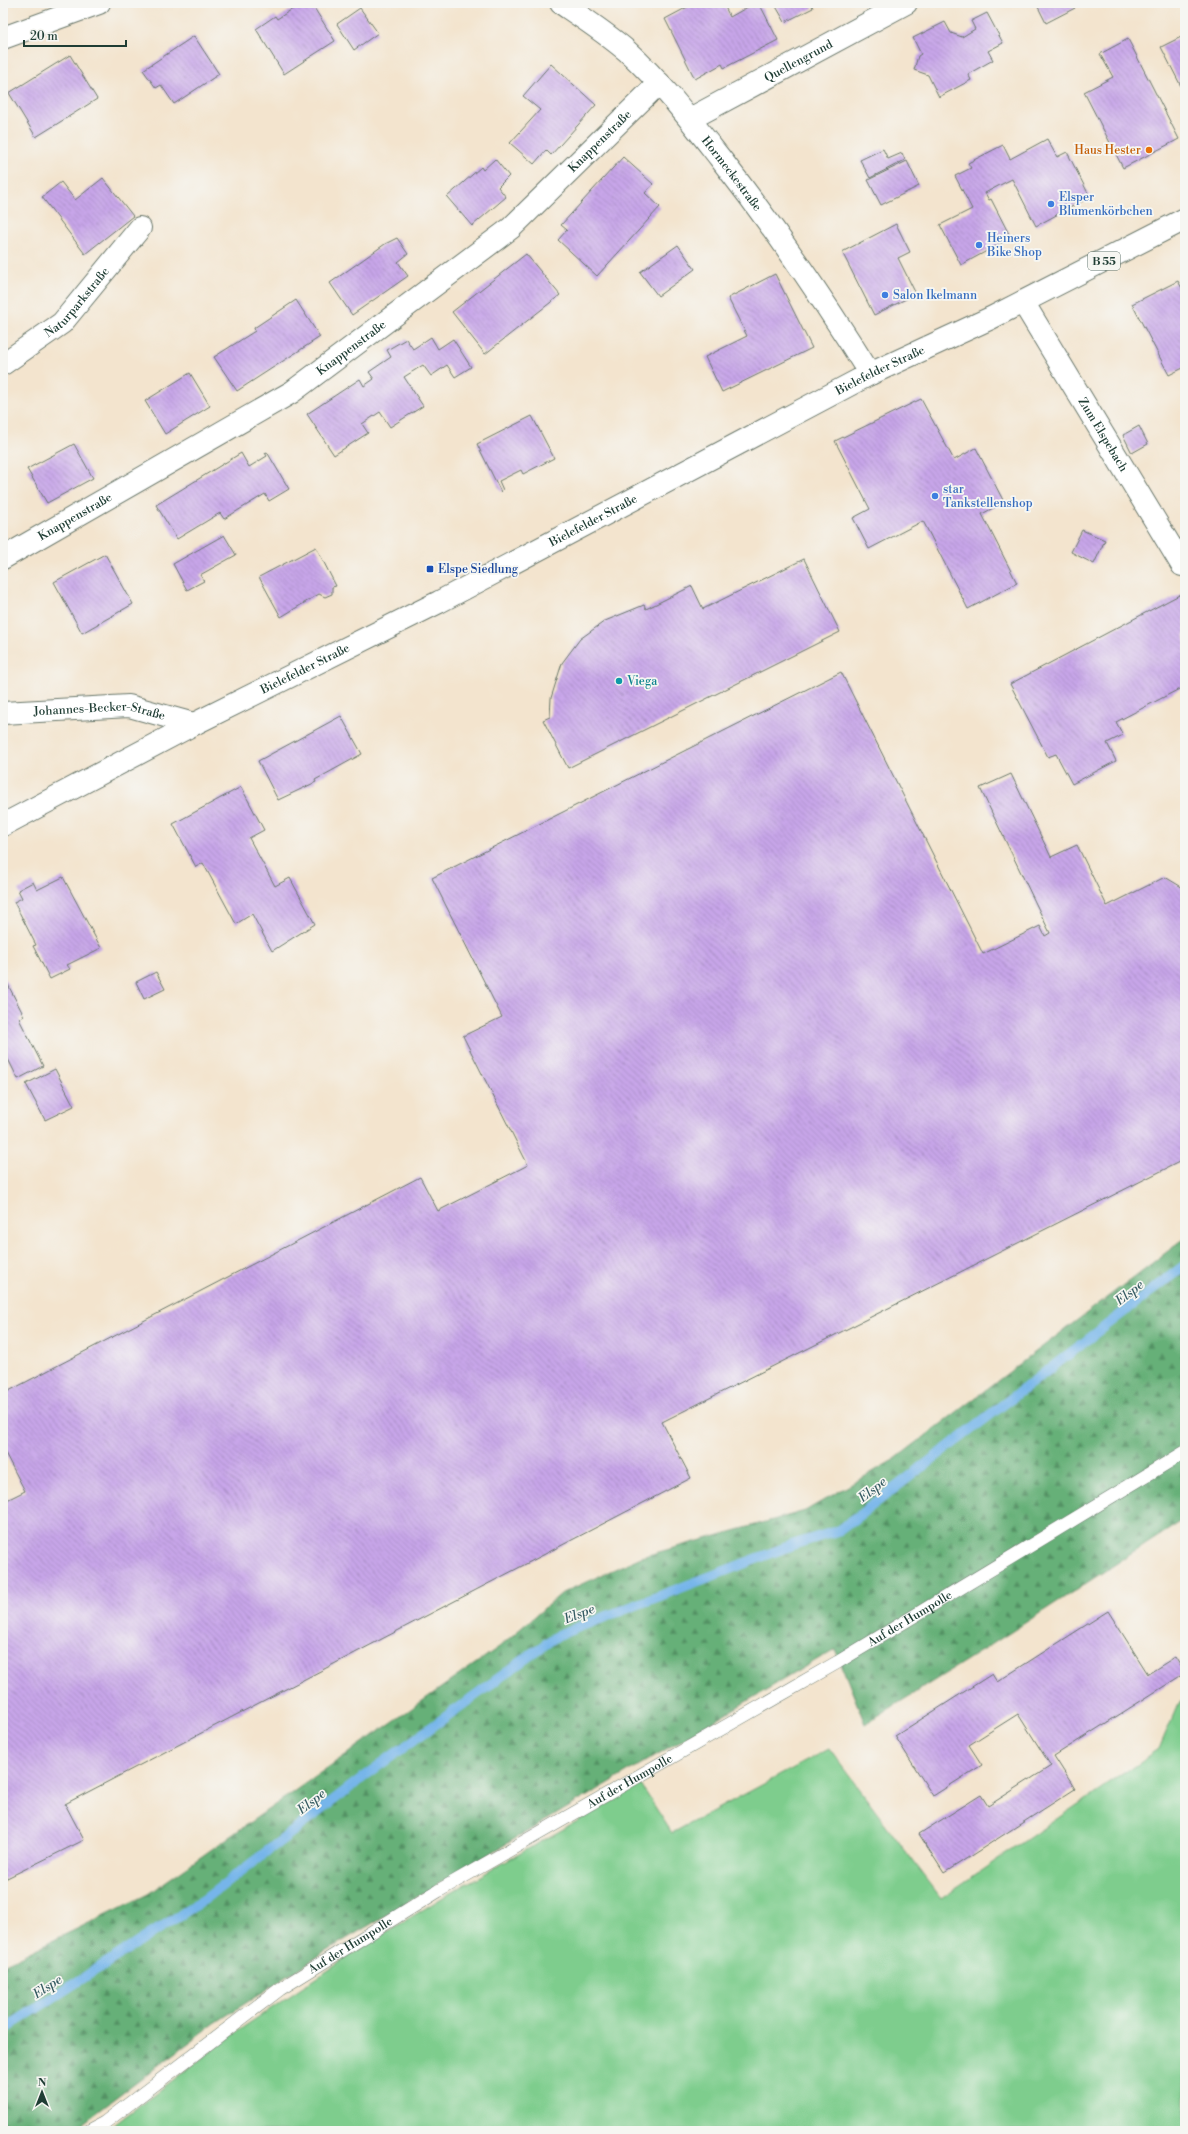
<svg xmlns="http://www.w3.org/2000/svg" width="1188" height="2134" font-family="'Libre Bodoni',serif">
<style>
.grass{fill:#7ecd8d;stroke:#4e8560}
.forest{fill:url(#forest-firs);stroke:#427656}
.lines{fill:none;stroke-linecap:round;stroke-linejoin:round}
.stream{stroke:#76b5ea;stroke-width:10}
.building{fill:url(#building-back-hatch)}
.service-casing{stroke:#69776a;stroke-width:14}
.minor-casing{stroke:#69776a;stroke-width:24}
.primary-casing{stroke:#69776a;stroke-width:24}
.service{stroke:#fff;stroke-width:13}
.minor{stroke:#fff;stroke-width:22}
.primary{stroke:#fff;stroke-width:22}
.food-dot{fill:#e8710a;stroke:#f6f6f2;stroke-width:1.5}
.shop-dot{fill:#3f7fe0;stroke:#f6f6f2;stroke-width:1.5}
.transit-dot{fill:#1a4fb4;stroke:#f6f6f2;stroke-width:1.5}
.culture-dot{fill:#0f9aa8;stroke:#f6f6f2;stroke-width:1.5}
.labels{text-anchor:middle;stroke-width:3.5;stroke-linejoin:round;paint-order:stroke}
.shield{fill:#f6f6f2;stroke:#60746d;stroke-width:1}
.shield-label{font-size:11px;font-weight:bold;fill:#1f3d34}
.street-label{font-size:12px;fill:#1f3d34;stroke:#f6f6f2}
.food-label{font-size:12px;fill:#c56008;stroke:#f6f6f2;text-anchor:end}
.shop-label{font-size:12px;fill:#366cbe;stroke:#f6f6f2;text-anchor:start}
.transit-label{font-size:12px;fill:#164399;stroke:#f6f6f2;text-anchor:start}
.culture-label{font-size:12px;fill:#0d838f;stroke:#f6f6f2;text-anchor:start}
.water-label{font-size:13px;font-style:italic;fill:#355b62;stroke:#f6f6f2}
</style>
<defs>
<pattern id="forest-firs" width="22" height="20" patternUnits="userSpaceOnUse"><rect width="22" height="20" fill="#66b078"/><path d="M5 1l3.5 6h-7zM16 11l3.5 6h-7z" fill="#539063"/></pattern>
<pattern id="building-back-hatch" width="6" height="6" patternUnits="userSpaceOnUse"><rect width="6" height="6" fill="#c8a6e9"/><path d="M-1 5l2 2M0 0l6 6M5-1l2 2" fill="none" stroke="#a288be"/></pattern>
</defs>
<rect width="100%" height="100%" fill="#f6f6f2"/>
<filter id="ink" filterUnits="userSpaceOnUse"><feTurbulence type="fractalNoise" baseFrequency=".025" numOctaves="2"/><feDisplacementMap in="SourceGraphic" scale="8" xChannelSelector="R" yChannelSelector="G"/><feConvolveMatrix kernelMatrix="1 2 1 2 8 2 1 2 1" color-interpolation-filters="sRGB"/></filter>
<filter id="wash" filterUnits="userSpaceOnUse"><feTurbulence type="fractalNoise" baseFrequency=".012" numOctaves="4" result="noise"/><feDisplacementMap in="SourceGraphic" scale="16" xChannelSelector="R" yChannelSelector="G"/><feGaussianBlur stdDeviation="0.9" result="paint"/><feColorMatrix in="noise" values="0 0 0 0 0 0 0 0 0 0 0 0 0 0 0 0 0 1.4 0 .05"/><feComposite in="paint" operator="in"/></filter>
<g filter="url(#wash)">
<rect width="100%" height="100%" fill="#f3e4ce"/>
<path class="grass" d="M1185 1699V2131H106L239 2030 363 1947 445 1896 641 1785 672 1833 829 1749 941 1898 1159 1749 1178 1704Z"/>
<path class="forest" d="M1185 1238V1519L991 1645 865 1724 835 1649 336 1945 215 2023 82 2124 67 2131H3V1965L148 1894 499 1647 562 1593 641 1557 805 1511 895 1459Z"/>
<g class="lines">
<path class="stream" d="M3 2030 205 1899 366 1775 558 1635 792 1545 840 1530 1185 1265"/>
</g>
<g id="blocks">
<g class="building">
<path d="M302 3H311L335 41 284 74 256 29 275 16 277 19Z"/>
<path d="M695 3H723L730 17 755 3H759L778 40 724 68 722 64 695 79 665 19Z"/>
<path d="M774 3H811L813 8 785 22Z"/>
<path d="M1036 3H1072L1075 8 1046 23Z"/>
<path d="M360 8 378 33 354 50 337 24Z"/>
<path d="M987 13 1003 43 988 51 993 60 968 74 971 80 939 97 928 75 914 70 918 56 921 54 913 38 945 22 951 33 962 37 975 29 971 21Z"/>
<path d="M1185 35V94L1161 47Z"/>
<path d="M194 36 219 74 174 104 161 85 156 88 143 70Z"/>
<path d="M1128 39 1179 139 1123 168 1084 92 1113 77 1100 54Z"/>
<path d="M70 55 97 99 36 137 9 93Z"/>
<path d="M551 64 596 105 551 155 546 150 534 164 510 143 540 110 523 96Z"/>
<path d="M1047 139 1057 157 1067 152 1090 197 1036 226 1012 179 1000 185 985 193 989 200 991 199 1011 238 961 265 940 225 972 209 955 176 971 168 968 163 1003 145 1010 159Z"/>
<path d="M883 149 888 159 902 153 905 160 870 178 860 160Z"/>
<path d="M623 157 653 184 645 193 660 207 597 276 558 240 567 230 561 225Z"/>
<path d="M495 159 509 176 498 187 506 197 472 226 447 197 481 167 483 170Z"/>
<path d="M907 161 919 186 881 205 868 180Z"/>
<path d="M103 178 133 216 85 254 42 197 61 182 75 200Z"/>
<path d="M896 224 910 252 898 258 916 294 874 315 842 252Z"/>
<path d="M397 238 408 254 398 262 408 276 352 315 330 283 385 244Z"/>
<path d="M678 245 695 269 658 296 640 272Z"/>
<path d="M526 254 560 295 485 354 452 312Z"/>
<path d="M775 274 812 348 722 392 705 357 747 336 728 298Z"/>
<path d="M1178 281 1185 294V367L1169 375 1132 304Z"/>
<path d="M296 300 320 337 237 391 214 357 255 331 254 328Z"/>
<path d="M431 337 438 349 453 339 471 367 455 377 447 365 431 376 423 365 404 377 423 406 390 427 380 412 362 424 368 433 334 455 307 414 360 379 364 386 374 379 369 372 391 357 387 350 406 339 413 349Z"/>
<path d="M190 373 210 406 165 434 145 401Z"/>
<path d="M921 399 954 460 976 448 1004 502 982 514 1017 583 968 609 923 521 869 549 853 518 870 509 835 441Z"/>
<path d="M532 416 554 458 523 474 521 470 499 481 503 490 501 492 477 444Z"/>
<path d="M1139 426 1148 444 1132 453 1123 435Z"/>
<path d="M74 444 93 478 47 503 27 469Z"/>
<path d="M267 452 289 489 269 501 265 494 224 519 220 513 177 539 156 505 241 453 249 467 267 456 265 453Z"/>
<path d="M1082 530 1105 540 1094 564 1071 552Z"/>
<path d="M224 535 236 555 200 575 204 581 187 590 173 564Z"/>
<path d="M316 547 336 586 332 587V594L325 597 319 594 281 617 259 577Z"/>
<path d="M105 554 133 604 82 633 54 582Z"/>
<path d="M804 559 840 632 568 768 543 720 550 717 551 698 562 663 580 639 605 621 644 605 646 609 692 586 703 609Z"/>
<path d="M1185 592V686L1116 722 1123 735 1107 743 1116 761 1072 784 1056 754 1048 757 1010 684Z"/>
<path d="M841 672 983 954 1040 926 1045 936 1050 933 980 788 1011 774 1051 857 1077 845 1107 906 1165 877 1185 889V1159L662 1422 691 1478 65 1804 84 1840 3 1880V1502L25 1491 3 1449V1394L420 1177 438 1211 528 1165 463 1036 502 1017 432 878Z"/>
<path d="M341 716 362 754 315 780 316 782 278 800 258 761Z"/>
<path d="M241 787 264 830 249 838 275 886 290 878 315 924 272 951 252 914 236 924 203 863 196 867 173 824Z"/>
<path d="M63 877 101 948 67 965 70 969 50 979 33 946 36 945 14 902 22 898 18 890 33 882 37 890Z"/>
<path d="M156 972 165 989 144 999 136 982Z"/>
<path d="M3 975 24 1016 19 1019 43 1066 18 1079 3 1049Z"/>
<path d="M55 1069 74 1106 45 1120 26 1084Z"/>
<path d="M1108 1611 1148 1674 1175 1657 1185 1673 1054 1756 1075 1789 944 1873 919 1834 981 1795 988 1806 1051 1766 1018 1714 969 1745 982 1765 933 1796 895 1736 992 1674 997 1682Z"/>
</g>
</g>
</g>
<g filter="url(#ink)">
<use href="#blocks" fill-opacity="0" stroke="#69776a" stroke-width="1"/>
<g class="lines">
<g class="service-casing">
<g id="service">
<path id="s1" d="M89 2131 104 2123 280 1989 438 1891 838 1662 1185 1452"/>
</g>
</g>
<g class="minor-casing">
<g id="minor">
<path id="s2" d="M561 3C583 18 606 33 627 51 662 83 691 121 720 158 774 227 824 300 870 374"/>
<path d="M3 38 99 3"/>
<path id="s3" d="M690 119 906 3"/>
<path id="s4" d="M1023 302 1182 565 1185 564"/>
<path id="s5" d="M3 364 62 323 140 228"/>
<path id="s6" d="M3 558 292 392 511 228 659 83"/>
<path id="s7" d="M3 713 129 706 194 724"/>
</g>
</g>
<g class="primary-casing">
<g id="primary">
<path id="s8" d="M3 825 194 724 439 602 870 374 991 318 1185 219"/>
</g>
</g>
<use href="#service" class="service"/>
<use href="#minor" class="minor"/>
<use href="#primary" class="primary"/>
</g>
</g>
<circle class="food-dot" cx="1149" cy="150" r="4"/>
<g class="shop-dot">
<circle cx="1051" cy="204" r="4"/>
<circle cx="979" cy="245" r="4"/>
<circle cx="885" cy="295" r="4"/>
<circle cx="935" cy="496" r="4"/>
</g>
<rect class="transit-dot" x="426" y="565" width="8" height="8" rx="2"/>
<circle class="culture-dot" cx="619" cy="681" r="4"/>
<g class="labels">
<rect class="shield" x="1088" y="252" width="32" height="18" rx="3"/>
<g class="shield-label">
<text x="1104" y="265">B 55</text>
</g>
<g class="street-label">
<text dy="4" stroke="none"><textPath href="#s3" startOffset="123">Quellengrund</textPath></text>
<text dy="4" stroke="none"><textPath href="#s6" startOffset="731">Knappenstraße</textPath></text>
<text dy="4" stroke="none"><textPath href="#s2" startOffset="243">Hormeckestraße</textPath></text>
<text dy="4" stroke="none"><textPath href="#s5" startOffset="97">Naturparkstraße</textPath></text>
<text dy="4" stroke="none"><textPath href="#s6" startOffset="407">Knappenstraße</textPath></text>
<text dy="4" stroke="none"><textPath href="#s8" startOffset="988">Bielefelder Straße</textPath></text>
<text dy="4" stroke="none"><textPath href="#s4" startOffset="155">Zum Elspebach</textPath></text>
<text dy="4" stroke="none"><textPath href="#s6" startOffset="83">Knappenstraße</textPath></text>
<text dy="4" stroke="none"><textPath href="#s8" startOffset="664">Bielefelder Straße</textPath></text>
<text dy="4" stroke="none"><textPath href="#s8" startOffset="340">Bielefelder Straße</textPath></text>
<text dy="4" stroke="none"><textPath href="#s7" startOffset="97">Johannes-Becker-Straße</textPath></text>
<text dy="4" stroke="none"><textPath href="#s1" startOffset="969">Auf der Humpolle</textPath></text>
<text dy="4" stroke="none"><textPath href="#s1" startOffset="645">Auf der Humpolle</textPath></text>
<text dy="4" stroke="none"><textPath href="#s1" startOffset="321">Auf der Humpolle</textPath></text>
</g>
<g class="food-label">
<text x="1141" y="154">Haus Hester</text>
</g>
<g class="shop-label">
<text x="1059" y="201">Elsper<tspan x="1059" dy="14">Blumenkörbchen</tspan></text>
<text x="987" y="242">Heiners<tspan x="987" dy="14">Bike Shop</tspan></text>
<text x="893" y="299">Salon Ikelmann</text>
<text x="943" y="493">star<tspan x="943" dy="14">Tankstellenshop</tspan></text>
</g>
<g class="transit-label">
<text x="438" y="573">Elspe Siedlung</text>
</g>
<g class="culture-label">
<text x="627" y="685">Viega</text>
</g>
<g class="water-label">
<text transform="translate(1129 1292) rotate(-38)" y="5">Elspe</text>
<text transform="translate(872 1489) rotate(-38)" y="5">Elspe</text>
<text transform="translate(579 1613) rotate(-21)" y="5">Elspe</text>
<text transform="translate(311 1801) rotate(-38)" y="5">Elspe</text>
<text transform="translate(47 1986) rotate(-33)" y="5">Elspe</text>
</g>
</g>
<rect width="1188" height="2134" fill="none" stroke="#f6f6f2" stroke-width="16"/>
<g transform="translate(42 2092)" stroke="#f6f6f2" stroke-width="3" paint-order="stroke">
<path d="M0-3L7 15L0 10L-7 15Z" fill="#1f3d34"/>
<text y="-6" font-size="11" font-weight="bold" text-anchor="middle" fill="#1f3d34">N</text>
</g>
<path d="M24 40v6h102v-6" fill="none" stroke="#1f3d34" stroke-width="2"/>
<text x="30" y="40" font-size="12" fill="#1f3d34" stroke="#f6f6f2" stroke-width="3" paint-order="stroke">20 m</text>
</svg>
